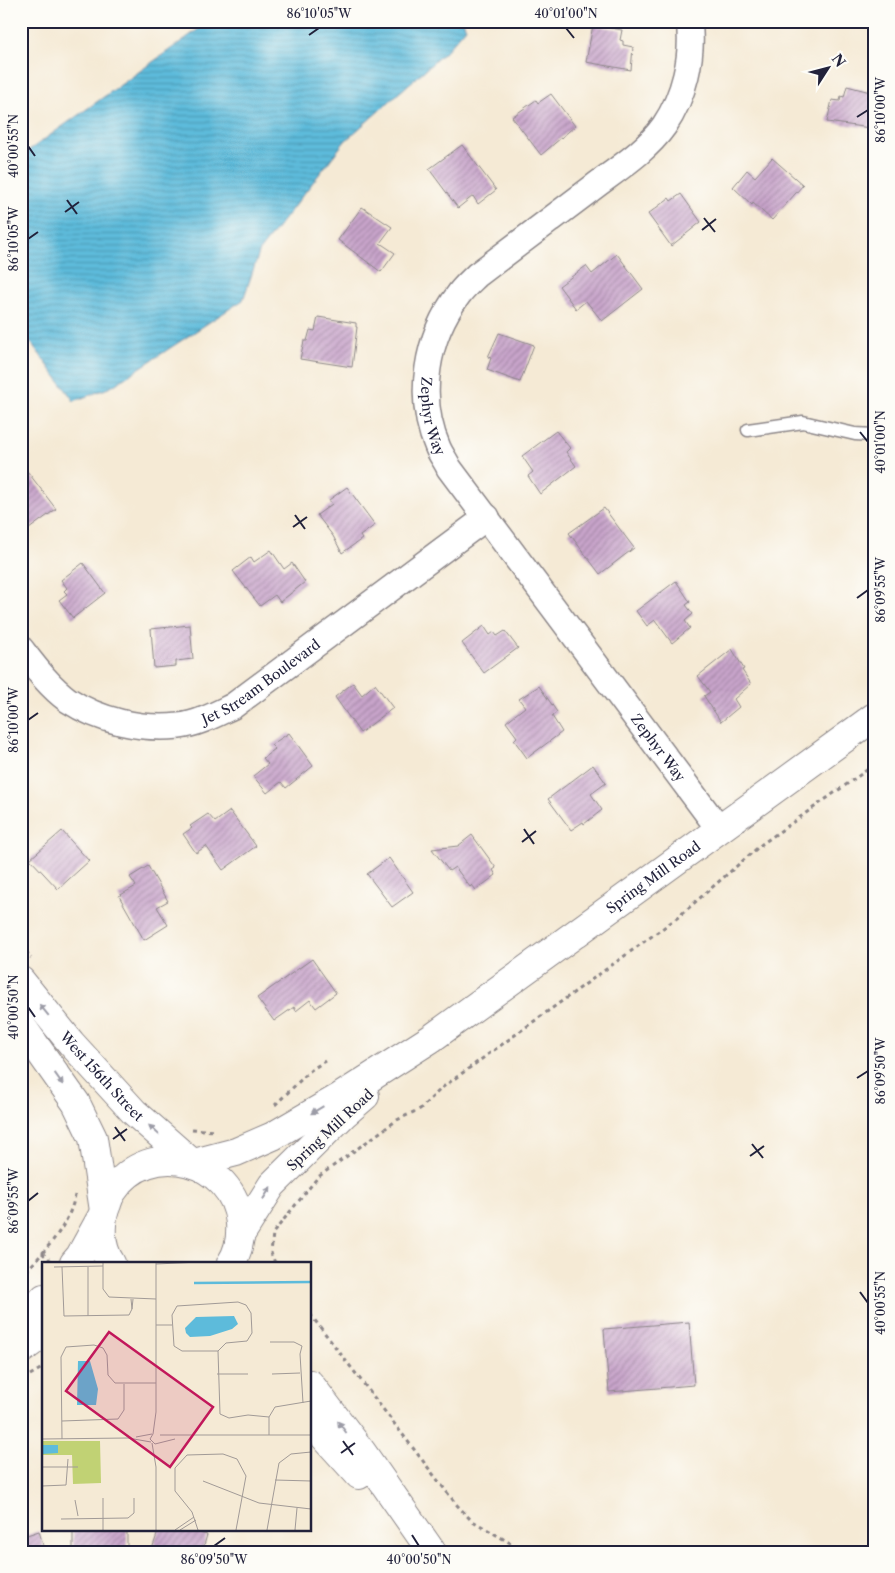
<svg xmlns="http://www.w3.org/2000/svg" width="895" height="1573" font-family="'Libre Caslon Text',serif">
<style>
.water{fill:url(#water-rules);stroke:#406e8b}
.building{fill:url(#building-hatch)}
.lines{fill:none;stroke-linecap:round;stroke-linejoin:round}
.lane-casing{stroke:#8c8688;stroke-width:15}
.street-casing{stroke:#8c8688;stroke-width:28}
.secondary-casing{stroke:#8c8688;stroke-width:30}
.path{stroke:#8c8688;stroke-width:3;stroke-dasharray:4 4;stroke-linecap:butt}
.lane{stroke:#fff;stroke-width:12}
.street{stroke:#fff;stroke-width:25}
.secondary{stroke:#fff;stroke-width:28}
.oneway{fill:#9c9ca7}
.ticks{fill:none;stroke:#22223b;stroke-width:2}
.labels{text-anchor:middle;stroke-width:5;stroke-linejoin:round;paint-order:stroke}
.street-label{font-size:14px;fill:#22223b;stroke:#fdfcf7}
.inset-river{fill:none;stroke:#5dbbdb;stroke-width:2.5}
.inset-road{fill:none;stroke:#a19a97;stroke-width:1}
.view{fill:#c2185b;fill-opacity:0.15;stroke:#c2185b;stroke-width:2.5}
.inset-edge{fill:none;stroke:#22223b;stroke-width:2.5}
.neatline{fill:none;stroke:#22223b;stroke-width:2}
.ticks-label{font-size:12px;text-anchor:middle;fill:#22223b}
</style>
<defs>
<pattern id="water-rules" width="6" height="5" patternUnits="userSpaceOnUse" patternTransform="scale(1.25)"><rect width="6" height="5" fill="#5dbbdb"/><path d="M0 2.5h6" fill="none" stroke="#4c98b3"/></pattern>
<pattern id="building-hatch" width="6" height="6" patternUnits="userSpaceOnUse" patternTransform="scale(1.25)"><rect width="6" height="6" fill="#c8a4ca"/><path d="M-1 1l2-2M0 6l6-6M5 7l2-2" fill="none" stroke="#a285a5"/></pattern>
</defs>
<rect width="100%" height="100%" fill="#fdfcf7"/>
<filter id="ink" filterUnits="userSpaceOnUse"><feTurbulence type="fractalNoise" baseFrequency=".02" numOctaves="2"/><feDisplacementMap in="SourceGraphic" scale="10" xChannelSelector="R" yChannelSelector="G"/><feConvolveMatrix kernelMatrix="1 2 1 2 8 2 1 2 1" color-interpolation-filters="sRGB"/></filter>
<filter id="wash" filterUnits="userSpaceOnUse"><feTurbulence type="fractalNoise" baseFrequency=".0096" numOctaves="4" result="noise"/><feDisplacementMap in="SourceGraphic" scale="20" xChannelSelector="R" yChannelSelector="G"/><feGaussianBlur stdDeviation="1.12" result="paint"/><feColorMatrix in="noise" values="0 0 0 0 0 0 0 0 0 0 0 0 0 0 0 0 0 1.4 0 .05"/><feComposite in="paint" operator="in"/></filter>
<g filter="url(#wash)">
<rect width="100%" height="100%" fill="#f5ead5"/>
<path class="water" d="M210 21H463L466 28 445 52 345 141 260 250 243 300 111 387 74 401 21 329V156Z"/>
<g id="blocks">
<g class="building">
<path d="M593 25 622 30 620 40 623 41V45L633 47 631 70 586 62Z"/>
<path d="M847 86 874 93V110L870 128 827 122 832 100 840 101 841 96 844 97Z"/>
<path d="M551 94 575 126 541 155 512 117 536 100 538 103Z"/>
<path d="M462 145 496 190 478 204 473 196 458 208 429 169Z"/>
<path d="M772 158 803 185 772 220 753 203 752 205 733 187 747 170 755 177Z"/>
<path d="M681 194 701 222 671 246 648 214 669 198 671 201Z"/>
<path d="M362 207 392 227 380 243 395 253 381 272 338 240Z"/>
<path d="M617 254 643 289 602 321 586 301 576 309 559 286 586 266 592 274Z"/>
<path d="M318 317 356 323V327H357L352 367 300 359 304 341H307L310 330 315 331Z"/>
<path d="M499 333 534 345 520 382 487 370 491 358 488 357Z"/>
<path d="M556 431 570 448 566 452 576 466 540 494 528 476 533 472 522 456Z"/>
<path d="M21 463 56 509 21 535Z"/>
<path d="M347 487 375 525 360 536 362 539 342 553 333 536 317 515 332 504 329 500Z"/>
<path d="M604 508 634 548 600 574 569 533Z"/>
<path d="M271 550 284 569 292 563 305 582 280 602 275 595 260 606 233 571 251 557 254 562Z"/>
<path d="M83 563 105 593 73 618 59 600 67 594 64 591 67 588 61 580Z"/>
<path d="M676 581 690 602 686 605 693 614 685 621 690 628 672 643 655 620 647 626 636 611Z"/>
<path d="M190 625 193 659 176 661V666L154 668 151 629Z"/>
<path d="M484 626 490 635 494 632 497 636 505 631 518 648 484 673 462 643Z"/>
<path d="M732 649 744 669 742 670 751 684 734 699 739 707 721 722 704 696 710 692 698 676Z"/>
<path d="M353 683 362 695 375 684 393 708 360 733 335 697Z"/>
<path d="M539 686 557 712 552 716 562 732 527 758 514 740 517 737 506 722 525 707 519 699Z"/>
<path d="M289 733 313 766 286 788 281 782 267 793 253 776 268 764 263 758 275 749 271 745Z"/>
<path d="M593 765 606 783 591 794 602 810 584 824 583 822 571 830 548 799Z"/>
<path d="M230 811 256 846 223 870 206 846 196 853 183 834 192 828 190 826 208 814 215 822Z"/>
<path d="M62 831 89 861 58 889 30 859Z"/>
<path d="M472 835 496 868 493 870 496 875 476 890 472 885 470 887 455 867 449 871 432 849 458 846Z"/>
<path d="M389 858 413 892 392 907 367 874Z"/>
<path d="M148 866 168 901 157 907 168 925 144 940 119 896 136 886 130 877Z"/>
<path d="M312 959 336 993 316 1008 310 1000 296 1011 294 1007 274 1021 257 998Z"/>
<path d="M689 1322 694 1385 609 1392 604 1329Z"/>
<rect x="73" y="1529" width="54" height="23"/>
<path d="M159 1529H189L207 1535 202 1552H151Z"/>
<path d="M39 1531 45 1552H21V1537Z"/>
</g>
</g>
</g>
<g filter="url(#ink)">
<use href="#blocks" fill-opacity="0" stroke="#8c8688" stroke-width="1"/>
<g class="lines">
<g class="lane-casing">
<path id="lane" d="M748 430 803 422 855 434 874 435"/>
</g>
<g class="street-casing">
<g id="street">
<path id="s1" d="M689 21C694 56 684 97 664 126 647 150 619 168 595 186 556 215 517 245 477 275 471 281 464 287 459 294 426 337 416 398 438 448 441 455 446 461 449 468L719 829"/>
<path id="s2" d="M21 649C35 667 49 686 68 700 100 721 141 730 179 726 198 724 216 714 233 706L487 517"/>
</g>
</g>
<g class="secondary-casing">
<g id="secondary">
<path id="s3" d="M21 981 71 1043 134 1112 191 1162"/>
<path d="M21 1025 76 1103 93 1138 104 1211"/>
<path id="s4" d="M194 1163 236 1152 273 1136 340 1097 432 1038 874 717"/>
<path d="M241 1234 272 1185 343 1115 365 1096"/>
<path d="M74 1263 80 1256 102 1216"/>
<path d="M111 1263C100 1247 99 1222 107 1204 108 1200 110 1195 113 1191 149 1136 234 1159 240 1223 241 1237 239 1251 231 1263"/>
<path d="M21 1321 31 1312 44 1298"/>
<path d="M21 1350 44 1333"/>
<path d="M310 1384 362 1452 432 1552"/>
<path d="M310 1421 359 1475"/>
</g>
</g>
<g class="path">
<path d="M21 945 31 958"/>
<path d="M275 1105 311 1070 325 1061"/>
<path d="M192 1129 215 1131"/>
<path d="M42 1253 51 1261"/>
<path d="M275 1263 271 1253 273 1233 318 1177 397 1120 420 1109 443 1087 677 918 762 844 874 765"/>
<path d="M21 1277C42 1253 69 1228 75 1195"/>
<path d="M310 1314 456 1504 471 1520 512 1544 518 1552"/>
<path d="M30 1375 44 1367"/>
</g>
<use href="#lane" class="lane"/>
<use href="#street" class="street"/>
<use href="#secondary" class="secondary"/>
</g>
<defs><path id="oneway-solid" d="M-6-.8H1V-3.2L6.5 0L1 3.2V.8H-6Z" transform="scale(1.25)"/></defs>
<g class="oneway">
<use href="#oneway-solid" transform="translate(44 1010) rotate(-129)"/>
<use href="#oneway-solid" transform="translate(59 1079) rotate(55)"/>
<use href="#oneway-solid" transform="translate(317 1110) rotate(149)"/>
<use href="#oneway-solid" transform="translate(154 1130) rotate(-137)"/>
<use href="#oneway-solid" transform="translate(267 1193) rotate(-58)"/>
<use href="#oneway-solid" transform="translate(342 1427) rotate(-127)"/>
</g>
</g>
<path class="ticks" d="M566 28 574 38M309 35 319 28M857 117 868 110M28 146 35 156M67 200 77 214M65 212 79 202M704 218 715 232M702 230 716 219M28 239 38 232M860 432 868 442M295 515 305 529M293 527 307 517M857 598 868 590M28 720 38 713M524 829 534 844M522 842 536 831M28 1007 35 1017M857 1078 868 1071M115 1127 125 1141M113 1139 127 1129M752 1144 763 1158M750 1156 764 1146M28 1201 38 1193M860 1292 868 1303M343 1441 353 1455M341 1453 355 1443M412 1535 419 1546M214 1546 225 1538"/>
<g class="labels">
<g class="street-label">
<text dy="5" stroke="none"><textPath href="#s1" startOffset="506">Zephyr Way</textPath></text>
<text dy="5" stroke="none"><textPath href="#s2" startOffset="280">Jet Stream Boulevard</textPath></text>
<text dy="5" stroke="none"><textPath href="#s1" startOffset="911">Zephyr Way</textPath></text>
<text dy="5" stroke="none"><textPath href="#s4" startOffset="544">Spring Mill Road</textPath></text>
<text dy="5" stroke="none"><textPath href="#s3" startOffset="125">West 156th Street</textPath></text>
<text transform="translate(330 1130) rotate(-43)" y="5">Spring Mill Road</text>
</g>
</g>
<g transform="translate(42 1262)">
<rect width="269" height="269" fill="#f5ead5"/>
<path d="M0 179H58L59 221 31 222 30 193H0Z" fill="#c1d274"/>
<path d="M192 54 196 62 190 67 168 74 148 75 144 71 143 66 154 55ZM36 99H48L56 127 54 143H35ZM0 183H16V191L0 192Z" fill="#5dbbdb"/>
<path class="inset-river" d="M152 21 269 20"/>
<path class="inset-road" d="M61 0V27L67 35 114 37M114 2 158 0M12 5 61 4M20 5 22 54 87 53 90 47M46 5V54M89 37 90 47 91 37M196 40 204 43 209 51 210 71 205 79 184 81 176 89H140L132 84 130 53 135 44ZM114 63H130M228 80H252L260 84M260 84 258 92 261 141M176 89 178 152 187 156 206 153 227 155M175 112H206M230 112 258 111M20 159 76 157 82 148V122M111 172 114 150V0M111 172 108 177 113 182 133 177M118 173H269M227 173V155L233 145 269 139M94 175 110 172M0 177 86 176 109 180M20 177 19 95 24 85 52 83 61 86 65 93 66 113 73 121H114M110 181 114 205V268M0 205H36M233 218 269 219M161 219 217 241 269 247M0 224 24 223 26 197M61 236V268M33 238 36 254M19 257 86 256 92 251V236M133 268 152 255M138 268 154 258M156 268 150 250 133 229V206L145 193 181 192 195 197 204 214 194 268M225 268 237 201 249 192 269 190M253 268 255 246"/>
<path class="view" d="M67 70 171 145 128 205 24 129Z"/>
<rect width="269" height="269" class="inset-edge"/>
</g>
<rect width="895" height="1573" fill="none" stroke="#fdfcf7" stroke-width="55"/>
<g transform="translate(828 68) rotate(54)" stroke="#fdfcf7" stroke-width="4" paint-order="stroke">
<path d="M0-4L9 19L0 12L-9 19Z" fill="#22223b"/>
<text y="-8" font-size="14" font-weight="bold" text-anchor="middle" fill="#22223b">N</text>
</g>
<rect x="28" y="28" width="840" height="1518" class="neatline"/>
<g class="ticks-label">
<text x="319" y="18">86°10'05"W</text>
<text x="566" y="18">40°01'00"N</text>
<text transform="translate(881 110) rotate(-90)" y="4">86°10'00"W</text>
<text transform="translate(14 146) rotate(-90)" y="4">40°00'55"N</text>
<text transform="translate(14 239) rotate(-90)" y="4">86°10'05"W</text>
<text transform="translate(881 442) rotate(-90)" y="4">40°01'00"N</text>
<text transform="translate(881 590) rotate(-90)" y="4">86°09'55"W</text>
<text transform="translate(14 720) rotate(-90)" y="4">86°10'00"W</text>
<text transform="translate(14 1007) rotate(-90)" y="4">40°00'50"N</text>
<text transform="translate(881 1071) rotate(-90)" y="4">86°09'50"W</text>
<text transform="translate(14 1201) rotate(-90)" y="4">86°09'55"W</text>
<text transform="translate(881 1303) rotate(-90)" y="4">40°00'55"N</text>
<text x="214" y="1564">86°09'50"W</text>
<text x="419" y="1564">40°00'50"N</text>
</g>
</svg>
